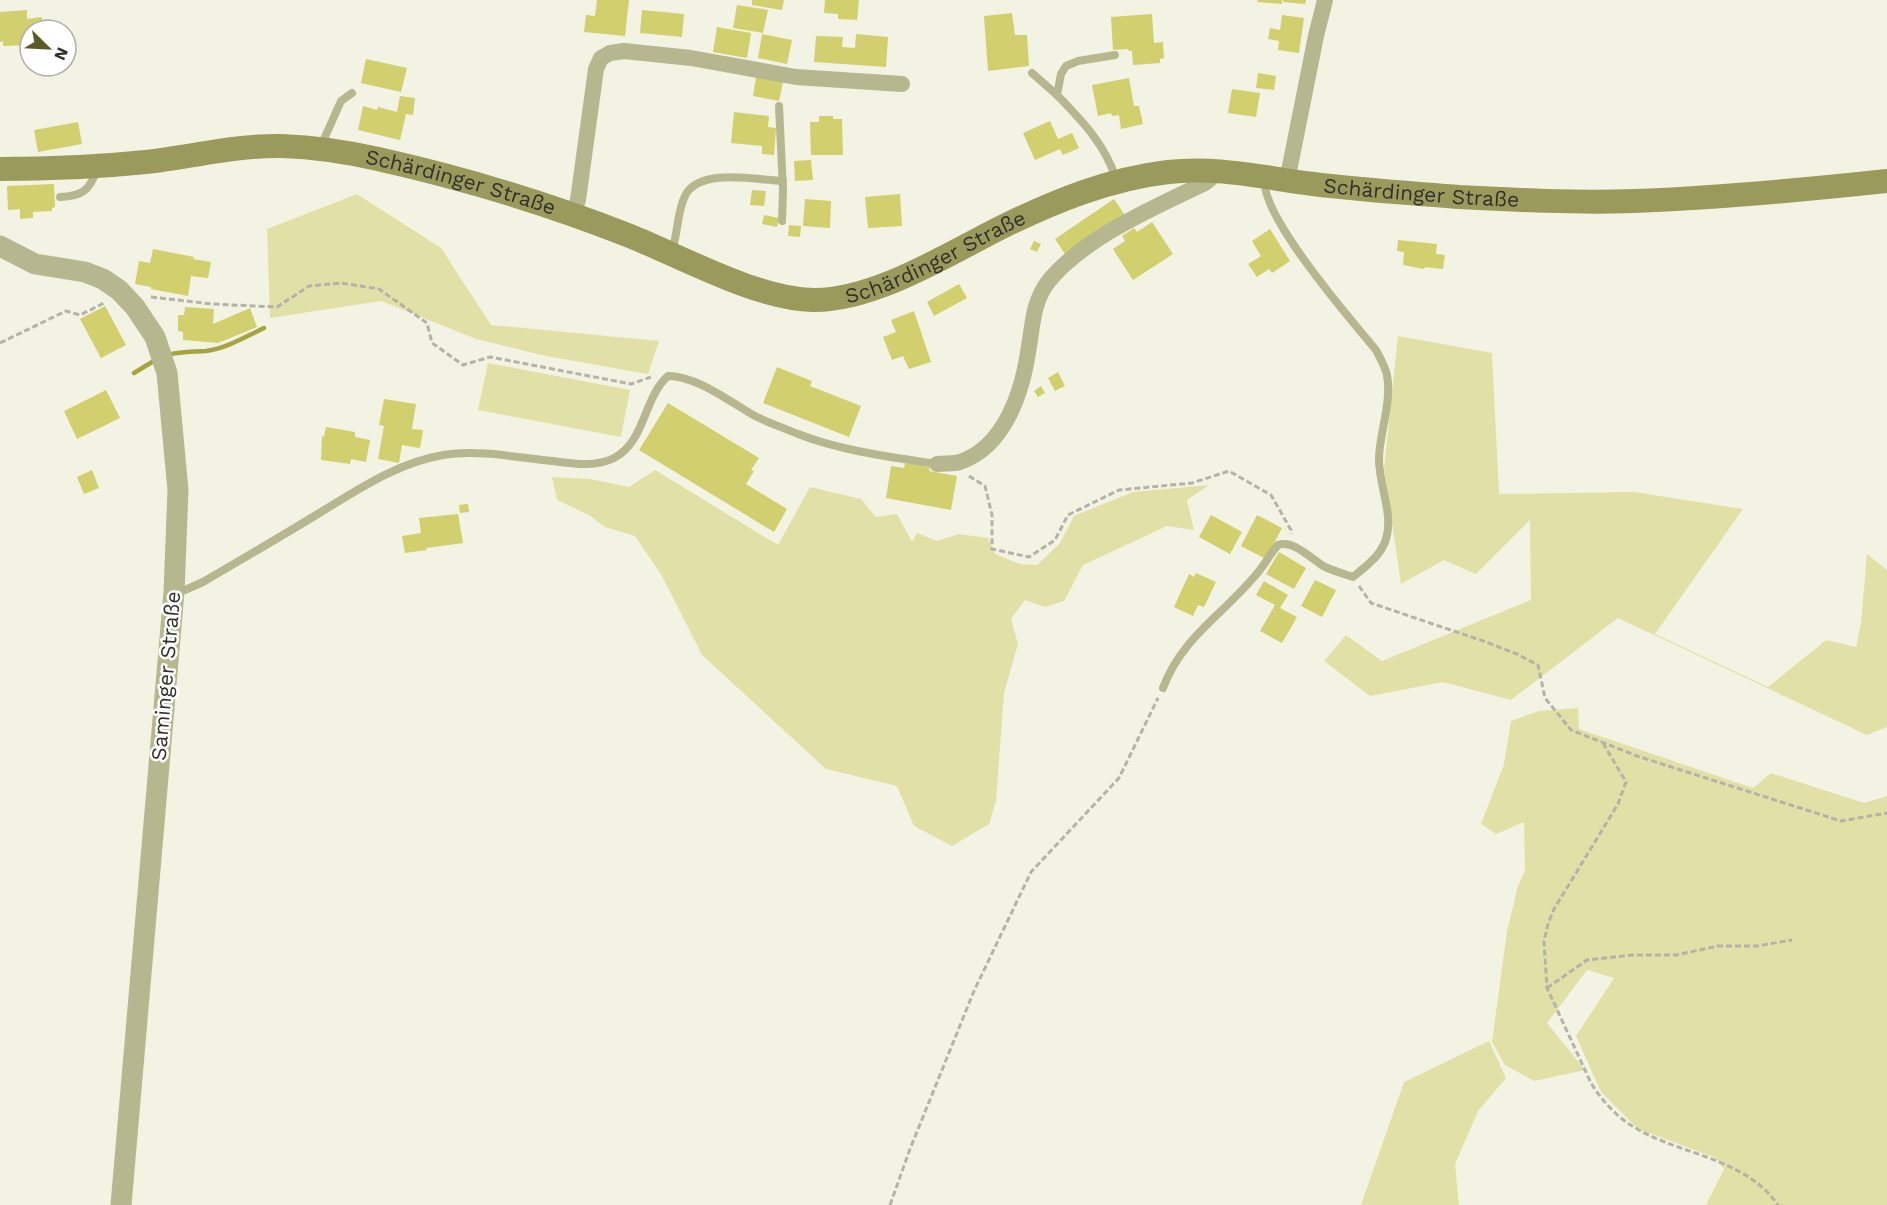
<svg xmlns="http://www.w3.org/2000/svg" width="1887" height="1205" font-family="'Work Sans',sans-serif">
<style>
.green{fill:#e1e1a7}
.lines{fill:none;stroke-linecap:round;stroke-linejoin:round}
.stream{stroke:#a6a341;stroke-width:4.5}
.building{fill:#d1cf6e}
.path{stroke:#b3b3a7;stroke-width:3;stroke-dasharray:6 3;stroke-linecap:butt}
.service{stroke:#b7b78f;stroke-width:8}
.minor{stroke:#b7b78f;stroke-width:16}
.tertiary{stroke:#b7b78f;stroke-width:21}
.secondary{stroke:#9a9a5d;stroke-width:24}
.labels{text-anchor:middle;stroke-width:5;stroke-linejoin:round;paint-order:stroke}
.street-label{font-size:21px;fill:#31312b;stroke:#fff}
</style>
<rect width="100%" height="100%" fill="#f3f3e3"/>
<g class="green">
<path d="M357 194 441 248 491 325 659 341 648 374 546 356 476 339 381 301 270 318 267 229Z"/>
<path d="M1398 336 1492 353 1499 494 1634 492 1743 509 1655 634 1768 687 1826 640 1856 647 1861 623 1867 554 1887 570V727L1867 735 1618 618 1511 700 1443 682 1370 696 1324 661 1346 635 1382 661 1531 600 1530 520 1476 574 1444 560 1401 584 1384 469Z"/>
<path d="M488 363 630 390 621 437 478 410Z"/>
<path d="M655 470 778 545 810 487 861 499 876 517 897 514 912 542 917 533 937 541 959 534 988 538 995 554 1020 564 1037 565 1060 543 1074 516 1133 492 1209 485 1187 500 1194 530 1167 526 1083 565 1064 601 1045 607 1025 600 1011 619 1018 644 1004 693 996 801 989 824 952 846 914 826 897 786 826 769 702 655 662 576 635 536 605 527 589 515 557 500 552 477 590 479 629 487Z"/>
<path d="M1578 708 1579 729 1753 788 1771 773 1864 803 1887 796V1205H1706L1724 1169 1716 1158 1638 1129 1601 1092 1576 1036 1614 978 1587 970 1547 1023 1585 1070 1534 1081 1505 1065 1492 1042 1507 931 1518 886 1525 870 1524 822 1496 834 1481 824 1504 764 1511 721 1539 711Z"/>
<path d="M1489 1041 1506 1078 1478 1111 1455 1164 1459 1205H1361L1404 1082Z"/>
</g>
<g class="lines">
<g class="stream">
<path d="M168 355C181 351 193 352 206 351 227 348 245 337 264 328"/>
<path d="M134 373 157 359"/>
</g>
</g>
<g class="building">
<path d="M597 0H629L625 36 584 32 586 15 595 16Z"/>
<path d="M752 0H784L782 10 752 5Z"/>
<path d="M825 0H859L857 20 838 19V14L824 13Z"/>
<path d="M1258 0H1282V4L1257 2Z"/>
<path d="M1283 0H1306L1305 4 1283 2Z"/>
<path d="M737 5 768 10 763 33 733 28Z"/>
<path d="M27 10V19L42 17 43 30H30V45L3 46V41L0 42V12Z"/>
<path d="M642 10 684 14 682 37 640 33Z"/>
<path d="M1012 13 1015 35H1027L1029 66 988 71 984 16Z"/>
<path d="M1152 14 1154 43 1163 42 1164 58 1160 59V63L1133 65 1132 51H1129L1128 49 1113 50 1111 17Z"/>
<path d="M1282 15 1304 18 1299 53 1278 50 1279 41 1268 39 1270 28 1280 30Z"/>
<path d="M717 27 751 33 747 58 713 52Z"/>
<path d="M762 34 792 40 787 64 758 58Z"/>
<path d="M856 34 888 37 886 67 814 62 816 36 843 37 842 47 855 48Z"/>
<path d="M366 59 407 68 401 92 361 83Z"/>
<path d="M1258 73 1276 76 1274 90 1256 88Z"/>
<path d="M756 77 783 82 779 101 753 96Z"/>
<path d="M1129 78 1134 106H1139L1143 124 1121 129 1119 115 1112 116 1111 113 1098 116 1092 85Z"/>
<path d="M1232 89 1260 93 1256 117 1228 113Z"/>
<path d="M400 96 415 98 413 115 406 114 400 140 358 130 363 106 377 110 378 107 397 112Z"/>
<path d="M734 112 769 116 768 127 776 128 774 155 762 154V146L731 143Z"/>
<path d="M819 116H833V119H842L843 155H811L810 122H819Z"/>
<path d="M1050 121 1058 139 1072 133 1079 148 1063 155 1060 149 1035 160 1023 133Z"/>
<path d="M78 122 82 144 38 152 34 130Z"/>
<path d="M811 160 813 180 795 181 794 161Z"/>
<path d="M54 184 55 207 52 208V211L33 212V218L20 219V209L8 210 7 186Z"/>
<path d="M752 190 766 191 764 206 750 205Z"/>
<path d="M900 194 902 226 868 228 865 197Z"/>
<path d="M805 199 831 201 830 228 803 226Z"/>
<path d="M1114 199 1126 217 1067 257 1055 239Z"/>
<path d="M764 215 779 218 777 227 762 224Z"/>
<path d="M1152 222 1173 254 1133 280 1113 249 1125 241 1122 236 1134 228 1137 232Z"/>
<path d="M789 225 801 226 800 237 788 236Z"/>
<path d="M1270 229 1290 261 1272 273 1269 269 1257 277 1248 264 1261 256 1252 241Z"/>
<path d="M1398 240 1437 244 1436 254 1445 255 1443 269 1425 267 1424 269 1403 265 1404 252 1397 251Z"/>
<path d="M1034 241 1041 244 1037 252 1030 249Z"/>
<path d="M153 249 194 257 193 259 211 262 208 278 191 276 188 296 151 289V287L135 284 139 261 150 263Z"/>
<path d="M959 284 967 298 934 316 927 302Z"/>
<path d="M105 306 126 345 101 358 80 319Z"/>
<path d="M185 307 214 309 213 324 250 308 257 327 218 343 183 340V332L178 331V315H184Z"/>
<path d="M914 311 931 362 909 369 903 356 892 360 883 337 896 332 891 320Z"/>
<path d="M777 367 812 381 810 386 861 406 849 437 763 403Z"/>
<path d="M1058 372 1065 386 1055 391 1048 378Z"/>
<path d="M1041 386 1045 393 1038 397 1034 391Z"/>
<path d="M106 390 120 418 77 439 64 411Z"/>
<path d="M384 399 416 404 412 429 423 430 420 448 402 445 399 463 378 459 384 426 379 425Z"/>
<path d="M668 403 759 458 751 470 754 471 746 484 787 509 774 532 639 450Z"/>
<path d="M326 427 355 432V437L370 440 366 462 351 459 350 464 321 460 322 436 324 437Z"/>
<path d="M905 463 930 467 929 471 957 476 951 510 886 498 891 466 904 468Z"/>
<path d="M92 470 99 488 84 494 77 477Z"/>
<path d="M468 504 469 512 460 513 459 505Z"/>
<path d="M458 514 463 543 426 548 427 550 405 553 402 536 421 533 419 518Z"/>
<path d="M1211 515 1242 532 1230 554 1199 537Z"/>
<path d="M1257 515 1282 528 1266 559 1241 546Z"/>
<path d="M1279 552 1306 568 1294 589 1266 574Z"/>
<path d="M1196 573 1216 582 1204 607 1198 605 1193 616 1174 607 1189 574 1194 577Z"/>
<path d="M1315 580 1336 590 1322 617 1301 606Z"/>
<path d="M1264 581 1288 595 1280 608 1297 617 1282 643 1260 631 1275 605 1256 595Z"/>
</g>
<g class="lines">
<g class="path">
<path d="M151 297 212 304 277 307 309 286 341 283 379 289 427 323 432 343 463 365 490 357 631 384 651 377"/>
<path d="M0 343 66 311 80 315 104 303"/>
<path d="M969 476 985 486 992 515V549L1029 557 1055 540 1068 515 1119 490 1192 483 1229 471 1271 495 1291 530V534"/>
<path d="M1359 586 1371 603 1486 642 1517 654 1538 665 1545 698 1571 730 1637 756 1841 821 1887 813"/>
<path d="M1603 743 1626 782 1618 804 1554 909 1548 924 1544 941 1547 988 1591 1083C1599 1096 1609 1108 1621 1118 1668 1156 1741 1152 1778 1205"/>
<path d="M1547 988 1587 960 1633 955H1676L1718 946H1757L1792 940"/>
<path d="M890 1205 910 1149 974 991 1031 872 1119 778 1158 698"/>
</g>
<g class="service">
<path d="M1115 55 1078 61 1066 66 1061 74 1057 95C1082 121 1105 144 1116 179"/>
<path d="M1032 73 1057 95"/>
<path d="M779 106 783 190 782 221"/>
<path d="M321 146 341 101 352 93"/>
<path d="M60 197C82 196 89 191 97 170"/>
<path d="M672 251C678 233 677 212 685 196 699 167 757 180 783 181"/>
<path d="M174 592 185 590 203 582C242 559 282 536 321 512 359 489 397 463 443 455 475 450 510 456 543 460 566 462 592 469 614 458 646 441 643 398 668 376 697 376 730 402 755 416 769 423 784 428 798 434 842 451 890 457 937 464"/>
<path d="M1163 688C1181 639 1221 616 1253 578 1263 568 1269 555 1278 545 1294 539 1312 560 1325 567 1334 571 1344 574 1353 577 1366 566 1381 556 1386 539 1394 513 1378 484 1379 457 1380 431 1392 402 1387 375 1385 366 1380 358 1376 350 1351 320 1260 215 1265 180"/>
</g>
<g class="minor">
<path d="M1287 181 1316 36 1325 0"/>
<path d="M573 215 578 200 596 69 601 58 610 53 624 51 691 58 796 77 902 84"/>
<path d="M937 464C945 463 953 464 960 462 1006 446 1023 390 1029 346 1033 323 1033 302 1048 282 1083 238 1155 207 1205 183L1210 179 1214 169"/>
</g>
<path class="tertiary" d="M0 246 35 264 85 272 103 279 119 290 135 307 155 337 167 373 178 490 174 592 121 1205"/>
<path class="secondary" id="s1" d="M0 169C49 169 97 167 146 162 191 157 236 145 282 146 313 147 347 152 378 159 463 178 549 204 630 236 682 257 757 299 813 300 874 301 948 254 1002 227 1055 201 1109 179 1168 172 1217 166 1265 178 1313 184 1361 190 1410 193 1459 197 1517 200 1576 203 1634 201 1718 198 1803 190 1887 181"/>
</g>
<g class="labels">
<g class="street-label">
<text dy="7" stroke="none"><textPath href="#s1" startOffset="466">Schärdinger Straße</textPath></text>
<text dy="7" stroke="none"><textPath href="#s1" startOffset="1474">Schärdinger Straße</textPath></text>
<text dy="7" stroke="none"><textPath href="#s1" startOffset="970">Schärdinger Straße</textPath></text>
<text transform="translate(166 676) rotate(-85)" y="7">Saminger Straße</text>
</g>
</g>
<g transform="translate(48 48) rotate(114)"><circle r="28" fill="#ffffff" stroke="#adadaa" stroke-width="1.5"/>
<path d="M0-4.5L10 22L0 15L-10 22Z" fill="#5b5a27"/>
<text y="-9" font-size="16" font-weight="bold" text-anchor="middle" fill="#31312b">N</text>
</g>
</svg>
